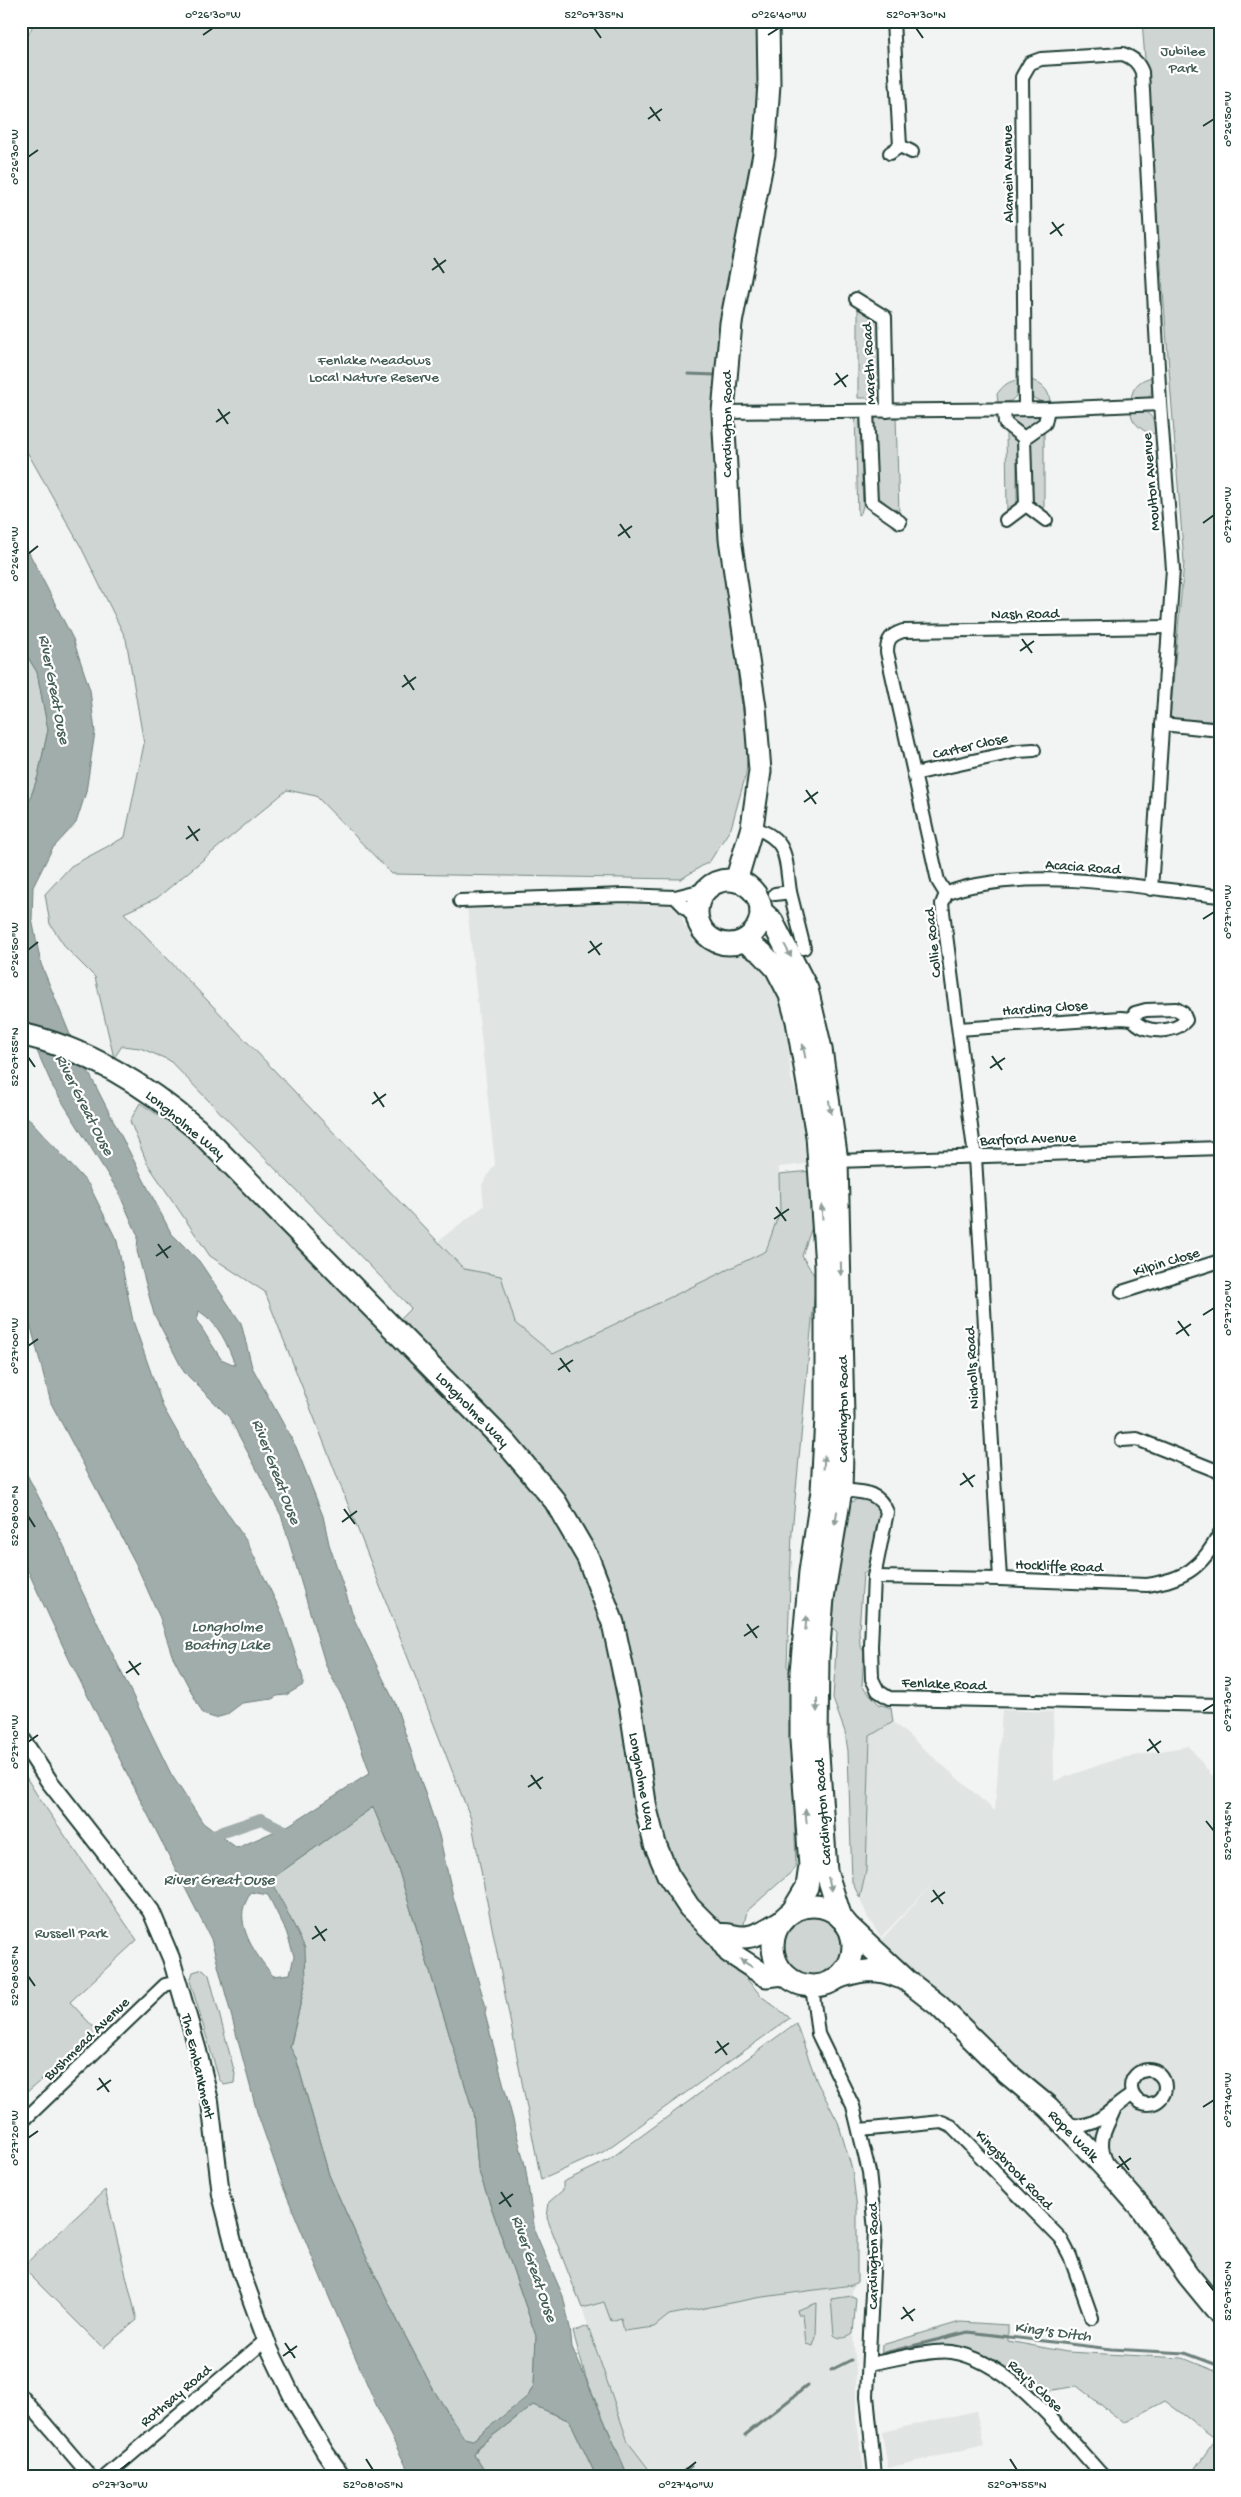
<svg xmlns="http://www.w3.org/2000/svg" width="1241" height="2497" font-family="'Gochi Hand',sans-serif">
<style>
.built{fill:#e0e4e3}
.green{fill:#ced5d3;stroke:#768984}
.water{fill:#a1adaa;stroke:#6d807b;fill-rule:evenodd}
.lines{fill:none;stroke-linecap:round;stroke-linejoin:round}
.stream{stroke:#6d807b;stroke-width:3}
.canal{stroke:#a1adaa;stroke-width:12}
.minor-casing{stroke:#1f3d34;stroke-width:16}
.tertiary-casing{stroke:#1f3d34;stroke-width:20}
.primary-casing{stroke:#1f3d34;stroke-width:25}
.minor{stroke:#fff;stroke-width:12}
.tertiary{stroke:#fff;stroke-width:16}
.primary{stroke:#fff;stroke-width:21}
.oneway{fill:#8f9e9a}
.ticks{fill:none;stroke:#1f3d34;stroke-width:2}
.labels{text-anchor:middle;stroke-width:4.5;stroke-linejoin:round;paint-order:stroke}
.park-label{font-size:15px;fill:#425b54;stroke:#fff}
.street-label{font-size:15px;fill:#1f3d34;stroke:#fff}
.water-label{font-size:16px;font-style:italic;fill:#465f57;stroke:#fff}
.neatline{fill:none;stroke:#1f3d34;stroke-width:2}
.ticks-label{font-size:12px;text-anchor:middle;fill:#1f3d34}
</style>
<rect width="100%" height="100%" fill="#f2f3f3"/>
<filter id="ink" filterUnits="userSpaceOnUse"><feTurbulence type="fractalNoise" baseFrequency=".02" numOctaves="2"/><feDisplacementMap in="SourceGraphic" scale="10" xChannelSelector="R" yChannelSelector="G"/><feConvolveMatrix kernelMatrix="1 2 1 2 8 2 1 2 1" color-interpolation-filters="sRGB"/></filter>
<g filter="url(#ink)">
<g class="built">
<path d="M666 902 681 914 685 927 725 954 747 953 756 957 773 980 785 1011 791 1078 802 1110 806 1164 779 1167 780 1210 767 1251 553 1354 515 1323 501 1276 464 1269 438 1241 484 1206 482 1185 495 1164 467 907Z"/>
<path d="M1002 1710 1053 1712 1054 1781 1117 1759 1189 1746 1211 1775 1220 1776V2305L1115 2166 1105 2147 1076 2122 1068 2119 939 1992 891 1956 882 1939 938 1878 881 1937 868 1918 860 1898 866 1871 870 1736 893 1722 995 1811Z"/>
<path d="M796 2023 817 2082 838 2122 852 2169 857 2209V2282L852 2289V2296L856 2298 853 2334 856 2372V2418L865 2476H654L628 2442 582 2308 547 2218 549 2202 563 2190V2182L607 2161Z"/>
<path d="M976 2411 984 2445 888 2468 882 2432Z"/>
</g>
<g class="green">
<path d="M35 21H761L763 43 755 157 722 343 738 679 748 745 746 774 731 828 710 861 681 879 392 874 316 796 287 790 157 898 124 913 464 1269 501 1276 515 1323 553 1354 766 1251 780 1210 779 1174 812 1171 813 1224 802 1256 816 1278 792 1532 787 1666 790 1670 796 1868 747 1911 743 1928C704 1930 678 1875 664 1845L607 1579 399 1320 411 1308 169 1060 140 1048 122 1046 114 1058 95 977 66 948 50 924 45 894 71 866 125 837 144 744 126 639 81 547 21 441V49Z"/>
<path d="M1142 21H1220V722L1170 718 1184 562Z"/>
<path d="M858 307 879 319 880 398H858Z"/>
<path d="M1153 377 1151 395 1144 400H1131C1132 387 1140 379 1153 377Z"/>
<path d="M1029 379C1040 383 1049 389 1050 401L1042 402 1033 398Z"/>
<path d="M1018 380 1016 396 1011 401 998 403 997 394C1003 386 1008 381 1018 380Z"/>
<path d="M1131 410C1149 410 1154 415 1156 433L1150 434C1141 429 1130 422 1131 410Z"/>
<path d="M1037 414 1040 419C1035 428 1026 430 1017 428L1008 417 1010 415Z"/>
<path d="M855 415 860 418 863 506 861 513 858 515Z"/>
<path d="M896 416 899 514 875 494 872 423 876 417Z"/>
<path d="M1006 428 1017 440V503L1007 513Z"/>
<path d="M1044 430V512L1033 504 1029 497V441Z"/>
<path d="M21 646 37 672 48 730 38 776 21 825Z"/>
<path d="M140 1103 184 1132 235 1177 378 1321 548 1502 594 1587 673 1901 706 1941 737 1964V1967L761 1996 790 2018 603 2152 541 2180 471 1819 265 1292 210 1256 147 1163 130 1121Z"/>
<path d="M862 1497C870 1499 878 1503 880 1511 883 1521 871 1559 868 1571L863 1574 859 1631 860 1645 864 1652 862 1686 879 1704 891 1708 893 1722 870 1736 866 1871 860 1898 852 1882 848 1751 845 1732 833 1699 837 1632 832 1627 842 1533 849 1503Z"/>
<path d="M21 1769 39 1798 137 1940 70 2002 98 2032 21 2097Z"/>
<path d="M373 1807 397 1865 473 2111 478 2169 536 2336 534 2385 528 2397 472 2441 464 2438 433 2389 401 2328 361 2246 329 2175 296 2058 290 2048 306 1980 271 1879Z"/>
<circle cx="813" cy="1947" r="31"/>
<path d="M203 1969 209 1975 235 2074 234 2083 224 2085 219 2079 190 1981 193 1972Z"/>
<path d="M796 2023 817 2082 838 2122 852 2169 857 2209V2282L852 2285 756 2298 669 2315 654 2327 624 2331 621 2318 611 2321 604 2302 582 2308 547 2218 549 2202 563 2190V2182L607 2161Z"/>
<path d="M105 2190 137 2320 103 2348 22 2267Z"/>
<path d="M852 2296 856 2298 853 2334C847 2338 840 2340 834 2335L831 2299Z"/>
<path d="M817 2303 816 2337 813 2346 806 2344 803 2314H798L797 2310Z"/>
<path d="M960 2322 1008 2325V2341L1067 2352 1183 2358 1220 2373V2476H1205L1195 2468 1216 2439 1165 2401 1124 2423 1077 2386 1036 2393 1011 2373 980 2355 881 2361 882 2345Z"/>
<path d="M588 2326 628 2442 654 2476H628L586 2378 573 2332Z"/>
<path d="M533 2405 570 2421 596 2476H488L474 2455 478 2447Z"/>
</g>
<g class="water">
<path d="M21 537 73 639 90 690 95 732 86 792 76 823 52 849 33 887 32 919 41 964 73 1042 171 1233 199 1261 241 1323 252 1367 296 1447 323 1516 329 1544 355 1621 395 1703 439 1835 453 1896 486 2007 485 2014 525 2165 535 2232 563 2296 570 2328 572 2347 628 2476H596L570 2421 533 2405 478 2447 474 2455 488 2476H411L382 2418 329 2297 284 2189 257 2112 211 1939 69 1659 21 1556V1463L65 1548 76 1579 171 1774 203 1823 237 1848 289 1825 370 1773 346 1704 326 1666 281 1515 229 1417 184 1372 154 1314 137 1251 138 1236 118 1191 53 1087 21 1015V825L38 776 48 730 37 672 21 646ZM199 1311C219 1324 227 1343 235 1365L221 1359 197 1321ZM373 1807 397 1865 473 2111 478 2169 536 2336 534 2385 528 2396 473 2440 464 2438 433 2389 401 2328 361 2246 329 2175 296 2058 290 2047 306 1980 305 1948 271 1879ZM251 1892 268 1895 286 1931 294 1956 290 1974 273 1976C259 1958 240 1935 243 1910 244 1904 248 1898 251 1892Z"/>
<path d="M21 1113 33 1123 89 1185 117 1241 133 1321 163 1407 198 1469 247 1542 282 1614 303 1678V1685L286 1695 277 1696 272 1699 242 1703 226 1715 215 1718 203 1714 172 1655 160 1618 136 1564 51 1403 31 1327 21 1308Z"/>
</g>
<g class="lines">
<g class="stream">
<path d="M688 374 716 375"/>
<path d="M884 2353 968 2332 1111 2349 1185 2353 1220 2366"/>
<path d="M831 2370 851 2360"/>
<path d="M745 2435 807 2386"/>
<path d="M677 2476 691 2466"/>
</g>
<path class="canal" d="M202 1839 261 1819 295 1836"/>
<g class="minor-casing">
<g id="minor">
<path d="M900 146 912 152"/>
<path d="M890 153 900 146 893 21"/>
<path d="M856 299 885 317 887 411"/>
<path d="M1025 409 1022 77 1030 63 1041 59 1123 54C1133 58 1138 62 1142 72L1160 404 1173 569 1151 889"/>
<path d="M1004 410 1005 423 1024 438 1045 423 1048 409"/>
<path d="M867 411 871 502 900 522"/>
<path d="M723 412 1048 409 1160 404"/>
<path d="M1024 438 1026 505 1046 520"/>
<path d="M1006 520 1026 505"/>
<path d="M1162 724 1220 730"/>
<path d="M914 774 1018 751 1034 750"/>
<path d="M752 827C789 839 785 857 790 892L775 894"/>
<path d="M790 892 804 948"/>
<path d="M946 894 942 904 975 1157 1000 1579"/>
<path d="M946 894 938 881 887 652C887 639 891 635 903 631L1167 627"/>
<path d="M946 894C958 888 969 886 983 884 1060 871 1142 888 1220 896"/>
<path d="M460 901 624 895 675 897"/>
<path d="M698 920 675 897 707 889"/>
<path d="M1176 1009 1183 1013 1186 1020C1175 1034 1143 1034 1133 1019L1135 1013 1146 1010Z"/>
<path d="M959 1029 1121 1018 1133 1019"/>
<path d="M837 1161 1220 1148"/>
<path d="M1122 1292 1220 1261"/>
<path d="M1122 1440 1137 1439 1220 1472"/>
<path d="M841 1490C861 1492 878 1490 887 1512L874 1577 871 1646 872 1679 878 1691 889 1698 1220 1705"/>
<path d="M874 1577 1000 1579 1147 1585C1185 1579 1202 1568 1220 1533"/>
<path d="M812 1986 818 2034 853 2106 869 2172 875 2230 867 2396 875 2476"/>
<circle cx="1148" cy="2087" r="17"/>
<path d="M21 2123 165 1985 177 1982"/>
<path d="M1065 2123C1095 2134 1110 2107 1132 2095"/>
<path d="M860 2130 942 2122 951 2126 1061 2239 1070 2256 1092 2318"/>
<path d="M1107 2163C1096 2141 1105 2131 1114 2110"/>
<path d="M869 2364C891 2360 932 2349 952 2352 1011 2361 1064 2434 1103 2476"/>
<path d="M21 2395 90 2476"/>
<path d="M106 2476 266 2340"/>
</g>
</g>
<g class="tertiary-casing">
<path id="tertiary" d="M21 1738 49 1781 151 1911 171 1958 198 2051 210 2101 221 2195 240 2269 269 2348 294 2400 325 2452 342 2476"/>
</g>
<g class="primary-casing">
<g id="primary">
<circle cx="729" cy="912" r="32"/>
<path d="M736 881 752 827 760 771 755 707 730 539 723 412 731 323 764 154 769 84 768 21"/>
<path d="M761 911 772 921 807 989 821 1049 837 1161 843 1416 841 1490 823 1598 818 1657 817 1739 826 1871 841 1918"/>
<path d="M744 941 762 953 776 968 790 995 797 1021 817 1136 826 1266V1418L822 1491 810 1572 801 1672V1740L810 1866 807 1887 792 1912"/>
<path d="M21 1034C88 1049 145 1085 197 1129L506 1443 555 1501 588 1558 613 1623 630 1703 646 1809 655 1844 668 1875 689 1907 717 1935 729 1952 766 1976 784 1974"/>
<circle cx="813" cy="1946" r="40"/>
<path d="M846 1924 906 1980 938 2005 1008 2074 1048 2107 1113 2176 1141 2208 1188 2275 1220 2314"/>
<path d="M717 1935C727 1933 732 1936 741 1937 756 1938 771 1927 783 1920"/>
<path d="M835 1979C858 1970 876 1967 899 1977"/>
</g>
</g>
<use href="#minor" class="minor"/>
<use href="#tertiary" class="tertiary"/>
<use href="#primary" class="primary"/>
</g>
<defs><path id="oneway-solid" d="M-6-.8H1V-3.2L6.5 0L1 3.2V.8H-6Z" transform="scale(1.25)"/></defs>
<g class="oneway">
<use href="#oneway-solid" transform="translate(788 951) rotate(62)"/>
<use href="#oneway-solid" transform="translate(804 1051) rotate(-101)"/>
<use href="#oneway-solid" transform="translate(830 1107) rotate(81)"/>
<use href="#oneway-solid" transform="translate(822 1212) rotate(-94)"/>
<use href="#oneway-solid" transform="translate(841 1269) rotate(89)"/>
<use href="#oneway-solid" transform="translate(824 1462) rotate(-87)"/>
<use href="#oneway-solid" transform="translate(836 1518) rotate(99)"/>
<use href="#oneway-solid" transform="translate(806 1623) rotate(-84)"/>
<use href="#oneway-solid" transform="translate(817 1705) rotate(90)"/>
<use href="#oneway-solid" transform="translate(806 1816) rotate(-95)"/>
<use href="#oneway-solid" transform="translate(830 1884) rotate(74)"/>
<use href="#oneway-solid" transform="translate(746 1963) rotate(-147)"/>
</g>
</g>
<path class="ticks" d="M594 28 601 38M916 28 923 38M203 35 213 28M768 35 779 28M650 107 660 121M648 119 662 109M1203 126 1214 119M28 157 38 150M1052 222 1062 236M1050 234 1064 224M434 258 444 273M432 270 446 260M836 373 846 387M834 385 848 375M218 409 228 424M216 422 230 412M1203 523 1214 515M620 524 630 538M618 536 632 526M28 554 38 546M1022 639 1032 653M1020 651 1034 641M404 675 414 690M402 687 416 677M806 790 816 804M804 802 818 792M188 826 198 841M186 839 200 829M1203 919 1214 912M590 941 600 955M28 950 38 942M588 953 602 943M992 1056 1002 1070M28 1057 35 1067M990 1068 1005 1058M374 1092 384 1107M372 1104 386 1094M776 1207 786 1221M774 1219 789 1209M158 1244 168 1258M156 1256 171 1246M1203 1315 1214 1308M1178 1321 1189 1336M1176 1334 1191 1324M28 1346 38 1339M560 1358 570 1372M558 1370 573 1360M963 1473 973 1487M960 1485 975 1475M344 1509 355 1524M28 1516 35 1527M342 1522 357 1511M747 1624 757 1638M744 1636 759 1626M129 1661 139 1675M126 1673 141 1663M1203 1711 1214 1704M1149 1739 1159 1753M28 1742 38 1735M1147 1751 1161 1741M531 1775 541 1789M528 1787 543 1777M1206 1821 1214 1831M933 1890 943 1904M931 1902 945 1892M315 1926 325 1941M312 1939 327 1929M28 1976 35 1986M717 2041 727 2055M715 2053 729 2043M99 2078 109 2092M97 2090 111 2080M1203 2107 1214 2100M28 2138 38 2131M1119 2156 1129 2170M1117 2168 1131 2158M501 2192 511 2207M499 2204 513 2194M1206 2281 1214 2291M903 2307 913 2321M901 2319 915 2309M285 2343 295 2358M283 2356 297 2346M366 2459 373 2470M1010 2459 1017 2470M120 2470 130 2462M686 2470 696 2462"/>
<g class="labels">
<g class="park-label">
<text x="1183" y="55">Jubilee<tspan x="1183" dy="17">Park</tspan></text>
<text x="374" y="364">Fenlake Meadows<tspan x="374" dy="17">Local Nature Reserve</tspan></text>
<text x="71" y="1937">Russell Park</text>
</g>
<g class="street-label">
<text transform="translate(1007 174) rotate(-91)" y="5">Alamein Avenue</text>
<text transform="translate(868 364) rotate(-93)" y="5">Mareth Road</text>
<text transform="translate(726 424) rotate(-90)" y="5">Cardington Road</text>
<text transform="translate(1150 482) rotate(-95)" y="5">Moulton Avenue</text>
<text transform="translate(1025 613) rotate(-1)" y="5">Nash Road</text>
<text transform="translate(970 745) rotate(-13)" y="5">Carter Close</text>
<text transform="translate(1083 866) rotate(4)" y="5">Acacia Road</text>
<text transform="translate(932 943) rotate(-96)" y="5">Collie Road</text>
<text transform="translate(1045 1007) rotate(-4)" y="5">Harding Close</text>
<text transform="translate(186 1124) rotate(40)" y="5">Longholme Way</text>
<text transform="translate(1028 1138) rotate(-2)" y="5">Barford Avenue</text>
<text transform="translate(1166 1261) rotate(-17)" y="5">Kilpin Close</text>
<text transform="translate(971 1368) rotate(-93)" y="5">Nicholls Road</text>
<text transform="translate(473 1409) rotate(46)" y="5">Longholme Way</text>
<text transform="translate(842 1409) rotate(-90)" y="5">Cardington Road</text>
<text transform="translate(1059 1565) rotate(2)" y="5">Hockliffe Road</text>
<text transform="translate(944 1683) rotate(2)" y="5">Fenlake Road</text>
<text transform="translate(643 1781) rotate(80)" y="5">Longholme Way</text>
<text transform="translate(822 1812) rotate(-94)" y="5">Cardington Road</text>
<text transform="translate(86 2038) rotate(-44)" y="5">Bushmead Avenue</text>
<text transform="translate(199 2066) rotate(77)" y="5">The Embankment</text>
<text transform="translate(1074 2135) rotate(46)" y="5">Rope Walk</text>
<text transform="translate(1015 2169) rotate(46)" y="5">Kingsbrook Road</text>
<text transform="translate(872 2256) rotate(-90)" y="5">Cardington Road</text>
<text transform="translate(1036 2385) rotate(43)" y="5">Ray's Close</text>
<text transform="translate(175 2395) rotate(-40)" y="5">Rothsay Road</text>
</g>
<g class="water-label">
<text transform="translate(56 689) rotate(79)" y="6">River Great Ouse</text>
<text transform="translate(86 1104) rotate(63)" y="6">River Great Ouse</text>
<text transform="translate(278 1471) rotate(69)" y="6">River Great Ouse</text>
<text x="227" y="1631">Longholme<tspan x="227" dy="18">Boating Lake</tspan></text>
<text x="219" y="1884">River Great Ouse</text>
<text transform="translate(536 2268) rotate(71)" y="6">River Great Ouse</text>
<text transform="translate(1053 2330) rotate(7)" y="6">King's Ditch</text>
</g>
</g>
<rect width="1241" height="2497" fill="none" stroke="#fff" stroke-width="55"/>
<rect x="28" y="28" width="1186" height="2442" class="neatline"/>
<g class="ticks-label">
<text x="213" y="18">0°26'30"W</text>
<text x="594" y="18">52°07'35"N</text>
<text x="779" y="18">0°26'40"W</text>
<text x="916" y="18">52°07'30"N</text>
<text transform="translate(1227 119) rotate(-90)" y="4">0°26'50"W</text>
<text transform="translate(14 157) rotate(-90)" y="4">0°26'30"W</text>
<text transform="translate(1227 515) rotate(-90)" y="4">0°27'00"W</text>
<text transform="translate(14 554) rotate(-90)" y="4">0°26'40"W</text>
<text transform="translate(1227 912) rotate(-90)" y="4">0°27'10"W</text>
<text transform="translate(14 950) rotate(-90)" y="4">0°26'50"W</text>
<text transform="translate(14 1057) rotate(-90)" y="4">52°07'55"N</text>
<text transform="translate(1227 1308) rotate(-90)" y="4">0°27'20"W</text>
<text transform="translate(14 1346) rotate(-90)" y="4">0°27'00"W</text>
<text transform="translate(14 1516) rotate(-90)" y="4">52°08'00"N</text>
<text transform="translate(1227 1704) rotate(-90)" y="4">0°27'30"W</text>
<text transform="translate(14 1742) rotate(-90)" y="4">0°27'10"W</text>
<text transform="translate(1227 1831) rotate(-90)" y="4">52°07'45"N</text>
<text transform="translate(14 1976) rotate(-90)" y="4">52°08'05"N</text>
<text transform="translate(1227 2100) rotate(-90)" y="4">0°27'40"W</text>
<text transform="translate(14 2138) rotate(-90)" y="4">0°27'20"W</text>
<text transform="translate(1227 2291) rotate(-90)" y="4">52°07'50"N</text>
<text x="120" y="2488">0°27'30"W</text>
<text x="373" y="2488">52°08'05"N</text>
<text x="686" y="2488">0°27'40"W</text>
<text x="1017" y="2488">52°07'55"N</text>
</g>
</svg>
